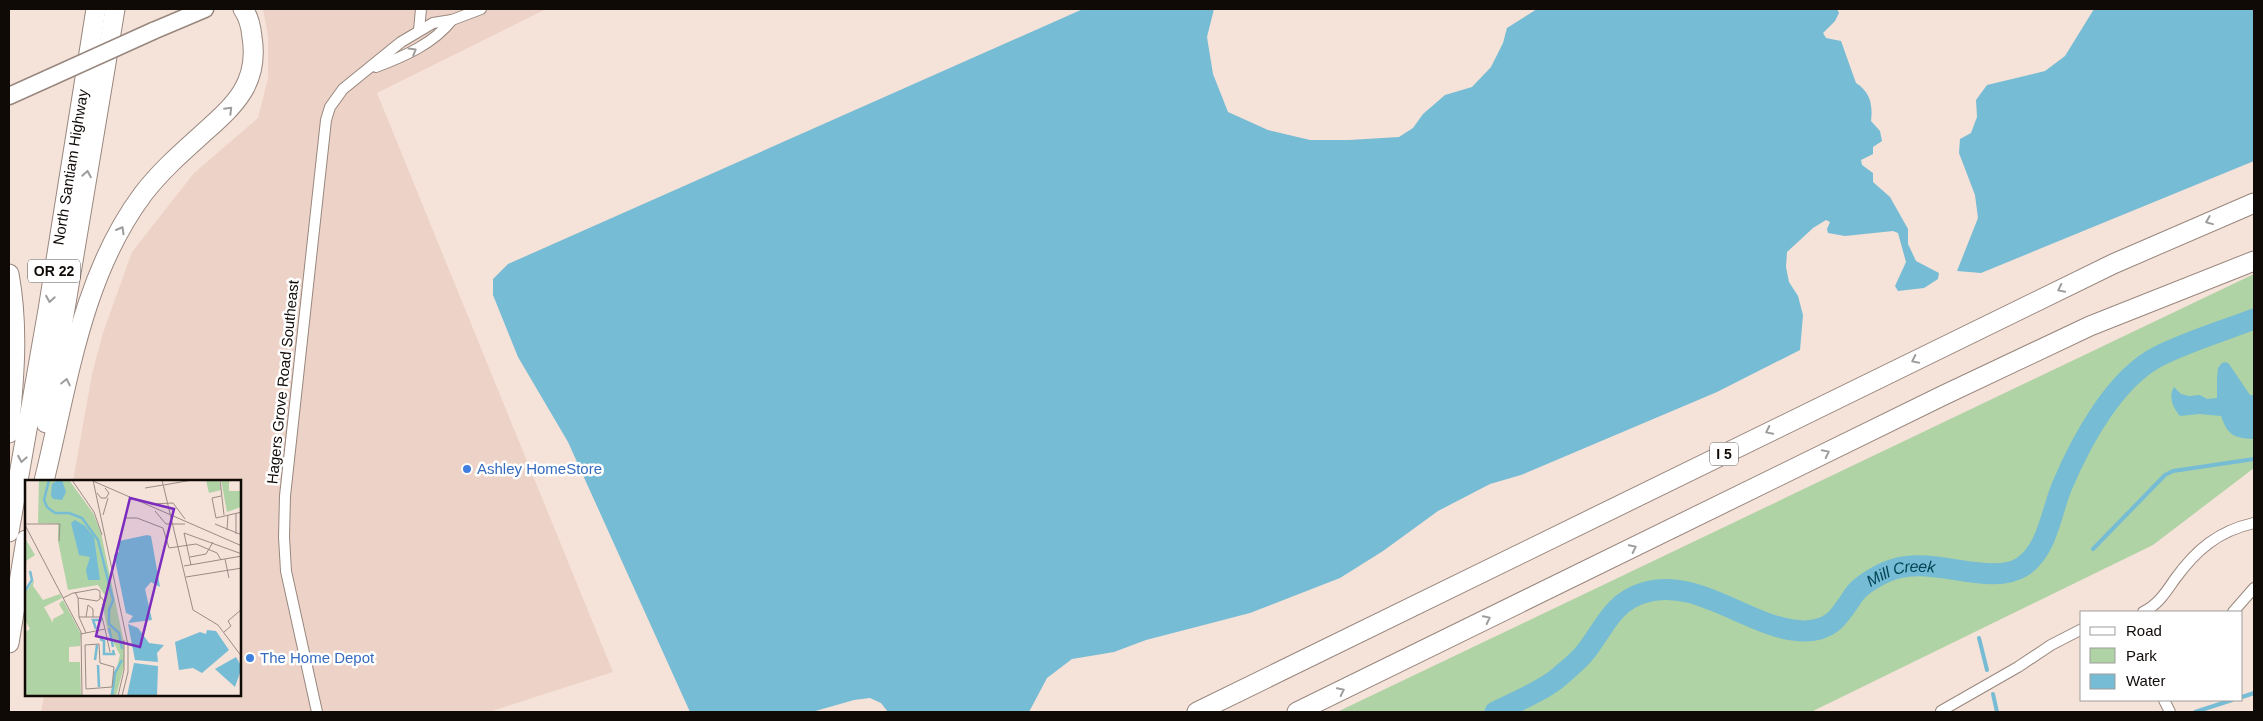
<svg xmlns="http://www.w3.org/2000/svg" width="2263" height="721" font-family="Helvetica,sans-serif">
<style>
.built{fill:#edd3c7}
.green{fill:#b0d3a5}
.water{fill:#76bcd4}
.lines{fill:none;stroke-linecap:round;stroke-linejoin:round}
.stream{stroke:#76bcd4;stroke-width:4}
.river{stroke:#76bcd4;stroke-width:21}
.minor-casing{stroke:#98877e;stroke-width:12}
.primary-casing{stroke:#98877e;stroke-width:19}
.motorway-casing{stroke:#98877e;stroke-width:21}
.minor{stroke:#fff;stroke-width:10}
.primary{stroke:#fff;stroke-width:16}
.motorway{stroke:#fff;stroke-width:19}
.primary-bridge-casing{stroke:#98877e;stroke-width:19;stroke-linecap:butt}
.primary-bridge{stroke:#fff;stroke-width:16}
.oneway{stroke:#9f9d9c}
.shop-dot{fill:#3f7fe0;stroke:#fff;stroke-width:2}
.labels{text-anchor:middle;stroke-width:5;stroke-linejoin:round;paint-order:stroke}
.shield{fill:#fff;stroke:#585451;stroke-width:1}
.shield-label{font-size:14px;font-weight:bold;fill:#100a07}
.street-label{font-size:15px;fill:#100a07;stroke:#fff}
.shop-label{font-size:15px;fill:#366cbe;stroke:#fff;text-anchor:start}
.water-label{font-size:16px;font-style:italic;fill:#044556;stroke:#fff}
.inset-river{fill:none;stroke:#76bcd4;stroke-width:2.5}
.inset-road{fill:none;stroke:#998c85;stroke-width:1}
.view{fill:#7b2cbf;fill-opacity:0.15;stroke:#7b2cbf;stroke-width:2.5}
.inset-edge{fill:none;stroke:#100a07;stroke-width:2.5}
</style>
<rect width="100%" height="100%" fill="#f5e2d9"/>
<path class="built" d="M263 9H546L377 93 613 672 489 712H41L44 695H240V481H73L92 374 103 333 132 252 194 173 258 118 268 78V36Z"/>
<path class="green" d="M2254 274V468L2153 545 1811 712H1337Z"/>
<g class="water">
<path d="M1083 9H1214L1207 37 1213 74 1228 112 1268 130 1310 140H1349L1399 137 1413 128 1423 114 1445 95 1472 87 1491 67 1503 43 1507 28 1537 9H1837L1839 13 1835 21 1823 33 1826 38 1841 41 1856 83C1870 92 1873 104 1871 121L1880 131 1882 141 1873 147V154L1861 160 1862 165 1873 173V182L1890 197 1908 229V244L1916 261 1939 273 1938 279 1924 288 1898 291 1895 286 1906 262 1898 233 1893 231 1845 236 1828 233 1827 229 1830 222 1826 220 1813 228 1787 252 1786 267 1789 282 1798 296 1803 315 1800 350 1717 392 1521 475 1490 484 1438 511 1383 551 1340 578 1250 613 1146 640 1114 652 1072 659 1047 678 1029 712H888L881 703 870 698 854 700 812 712H690L568 442 518 357 493 295V279L508 264Z"/>
<path d="M2094 9H2254V161L1981 273 1957 271 1978 218 1975 195 1959 153 1960 139 1971 133 1977 117 1976 100 1987 85 2045 71 2065 56Z"/>
<path d="M2226 362 2229 364 2250 395H2254V439C2234 438 2228 436 2221 416L2199 414 2180 416C2173 408 2168 397 2174 387L2181 394 2189 396 2200 395 2207 399 2217 398V378L2218 368 2222 363Z"/>
</g>
<g class="lines">
<g class="stream">
<path d="M2093 549 2165 475 2173 471 2254 459"/>
<path d="M1979 638 1987 670"/>
<path d="M1993 694 1997 712"/>
<path d="M2242 697 2254 693"/>
<path d="M2195 712 2232 700"/>
</g>
<path class="river" id="s1" d="M1495 712C1515 702 1543 691 1559 677 1568 669 1580 660 1587 650 1604 628 1613 602 1643 593 1698 575 1752 631 1805 631 1836 630 1841 612 1856 592 1865 582 1885 571 1898 568 1936 558 1992 586 2022 567 2048 550 2051 512 2062 486 2081 441 2115 378 2159 356 2189 341 2223 331 2254 319"/>
<g class="minor-casing">
<g id="minor">
<path d="M419 30 421 9"/>
<path d="M376 67C405 56 433 44 452 20"/>
<path d="M2143 612C2158 605 2166 592 2175 579 2196 550 2218 531 2254 523"/>
<path d="M2233 612 2254 588"/>
<path d="M2164 700 2170 712"/>
<path d="M1941 711 2018 667 2051 645 2082 629"/>
<path d="M317 712 286 571 284 537 285 496 326 120 330 107 343 89 401 42 433 23 452 20 481 9"/>
</g>
</g>
<g class="primary-casing">
<g id="primary">
<path d="M153 31 205 9"/>
<path d="M9 96 49 78"/>
</g>
</g>
<g class="motorway-casing">
<g id="motorway">
<path d="M9 274C19 327 14 380 9 433"/>
<path d="M46 423 115 9"/>
<path d="M44 481C68 384 81 277 143 194 159 173 179 155 199 137 231 108 260 86 252 37 251 27 249 17 243 9"/>
<path id="s2" d="M9 532 48 310 96 9"/>
<path d="M9 643 26 540"/>
<path d="M1197 712 2113 264 2254 203"/>
<path d="M1297 712 1944 395 2090 326 2254 261"/>
</g>
</g>
<use href="#minor" class="minor"/>
<use href="#primary" class="primary"/>
<use href="#motorway" class="motorway"/>
<g class="primary-bridge-casing">
<path id="primary-bridge" d="M49 78 153 31"/>
</g>
<use href="#primary-bridge" class="primary-bridge"/>
</g>
<defs><path id="oneway-chevron" d="M-2-3.5L2.5 0L-2 3.5" fill="none" stroke-width="1.6" stroke-linecap="round" stroke-linejoin="round" transform="scale(1.25)"/></defs>
<g class="oneway">
<use href="#oneway-chevron" transform="translate(413 51) rotate(-31)"/>
<use href="#oneway-chevron" transform="translate(229 110) rotate(-45)"/>
<use href="#oneway-chevron" transform="translate(87 174) rotate(-80)"/>
<use href="#oneway-chevron" transform="translate(2209 221) rotate(158)"/>
<use href="#oneway-chevron" transform="translate(121 230) rotate(-60)"/>
<use href="#oneway-chevron" transform="translate(2061 289) rotate(154)"/>
<use href="#oneway-chevron" transform="translate(50 299) rotate(99)"/>
<use href="#oneway-chevron" transform="translate(1915 360) rotate(154)"/>
<use href="#oneway-chevron" transform="translate(66 382) rotate(-78)"/>
<use href="#oneway-chevron" transform="translate(1769 431) rotate(154)"/>
<use href="#oneway-chevron" transform="translate(1826 453) rotate(-26)"/>
<use href="#oneway-chevron" transform="translate(22 459) rotate(100)"/>
<use href="#oneway-chevron" transform="translate(1633 548) rotate(-26)"/>
<use href="#oneway-chevron" transform="translate(1487 619) rotate(-26)"/>
<use href="#oneway-chevron" transform="translate(1341 691) rotate(-26)"/>
</g>
<g class="shop-dot">
<circle cx="467" cy="469" r="5"/>
<circle cx="250" cy="658" r="5"/>
</g>
<g class="labels">
<g class="shield">
<rect x="28" y="259.5" width="52" height="23" rx="4"/>
<rect x="1710" y="442.5" width="28" height="23" rx="4"/>
</g>
<g class="shield-label">
<text x="54" y="276">OR 22</text>
<text x="1724" y="459">I 5</text>
</g>
<g class="street-label">
<text dy="5" stroke="none"><textPath href="#s2" startOffset="370">North Santiam Highway</textPath></text>
<text transform="translate(283 382) rotate(-84)" y="5">Hagers Grove Road Southeast</text>
</g>
<g class="shop-label">
<text x="477" y="474">Ashley HomeStore</text>
<text x="260" y="663">The Home Depot</text>
</g>
<g class="water-label">
<text dy="6" stroke="none"><textPath href="#s1" startOffset="482">Mill Creek</textPath></text>
</g>
</g>
<g transform="translate(25 480)">
<rect width="216" height="216" fill="#f5e2d9"/>
<path d="M14 0H44L68 33 76 53 99 163V186L91 216H85L95 175 83 152 78 128 81 117 73 105 43 110 33 61V44L13 43ZM181 0H194L196 10 184 13ZM196 0H207L204 2V11H216V27L202 32ZM0 58 10 75 1 81 2 85 0 82ZM9 100 8 106 18 120 35 114 37 118 19 127 28 143V139L39 133 34 124 38 120 56 154 55 166 44 167V182H55L56 216H0V152L5 149 0 140V113Z" fill="#b0d3a5"/>
<path d="M33 0H37L41 12 37 20 28 19 26 15 27 4ZM50 40 60 46 69 57 75 100H63L61 90 65 77 54 75 46 43ZM122 55 126 56 135 107 126 102 120 109 127 140 103 143 108 136 101 133 89 75 94 72V61ZM103 144 113 148 124 163 139 165 132 173 133 182 110 180ZM182 150 191 151 204 170 177 193 168 188 154 190 150 162 175 152 181 154ZM211 177 217 187 210 207 190 189ZM109 183 133 186 132 216H102Z" fill="#76bcd4"/>
<path class="inset-river" d="M24 0 19 20 22 27 30 33H44L57 38 73 60 88 120 84 130V144L94 153 97 169M0 111 7 100 5 91M84 148 88 167M71 149 68 140H77M75 159 79 161V174H89L88 170M70 180 72 165M73 185 74 207M87 216 90 193 97 180"/>
<path class="inset-road" d="M47 0 69 32 77 55M68 0 103 165V192L97 216M137 0 168 130 193 145 217 177M195 0 199 35M68 1 217 66M139 5 167 0M120 8 138 5M72 13 76 18H81L84 13 80 8M196 16 187 18 191 38 217 32M126 24 148 23 160 39M130 31 141 44H160M78 35 83 18M99 38H112L138 48 144 68 171 64 192 73 196 80M0 44H35L34 61M190 44 217 55M0 45 56 152 57 216M202 50 203 35M211 54V33M165 77 181 74 188 62M200 79 204 98M166 85 159 53 217 74M159 86 217 76M161 97 217 88M38 118 48 113H49L71 109 75 111V119L72 121 53 118 50 112M53 118 54 137H75L79 121 75 116M54 137 61 153M61 137 63 125 68 129V137M80 149 85 172M199 152 206 146 203 141 217 129M56 154 80 149 77 137M74 164 75 183 89 187 87 207 61 209 60 165ZM93 216 99 190V160"/>
<path class="view" d="M105 18 149 29 115 167 71 156Z"/>
<rect width="216" height="216" class="inset-edge"/>
</g>
<rect width="2263" height="721" fill="none" stroke="#100a07" stroke-width="20"/>
<rect x="2080" y="611" width="162" height="90" fill="#ffffff" stroke="#9f9d9c"/>
<rect x="2090" y="627" width="25" height="8" fill="#ffffff" stroke="#9f9d9c"/>
<text x="2126" y="636" font-size="15" fill="#100a07">Road</text>
<rect x="2090" y="648" width="25" height="15" fill="#b0d3a5" stroke="#9f9d9c"/>
<text x="2126" y="661" font-size="15" fill="#100a07">Park</text>
<rect x="2090" y="674" width="25" height="15" fill="#76bcd4" stroke="#9f9d9c"/>
<text x="2126" y="686" font-size="15" fill="#100a07">Water</text>
</svg>
